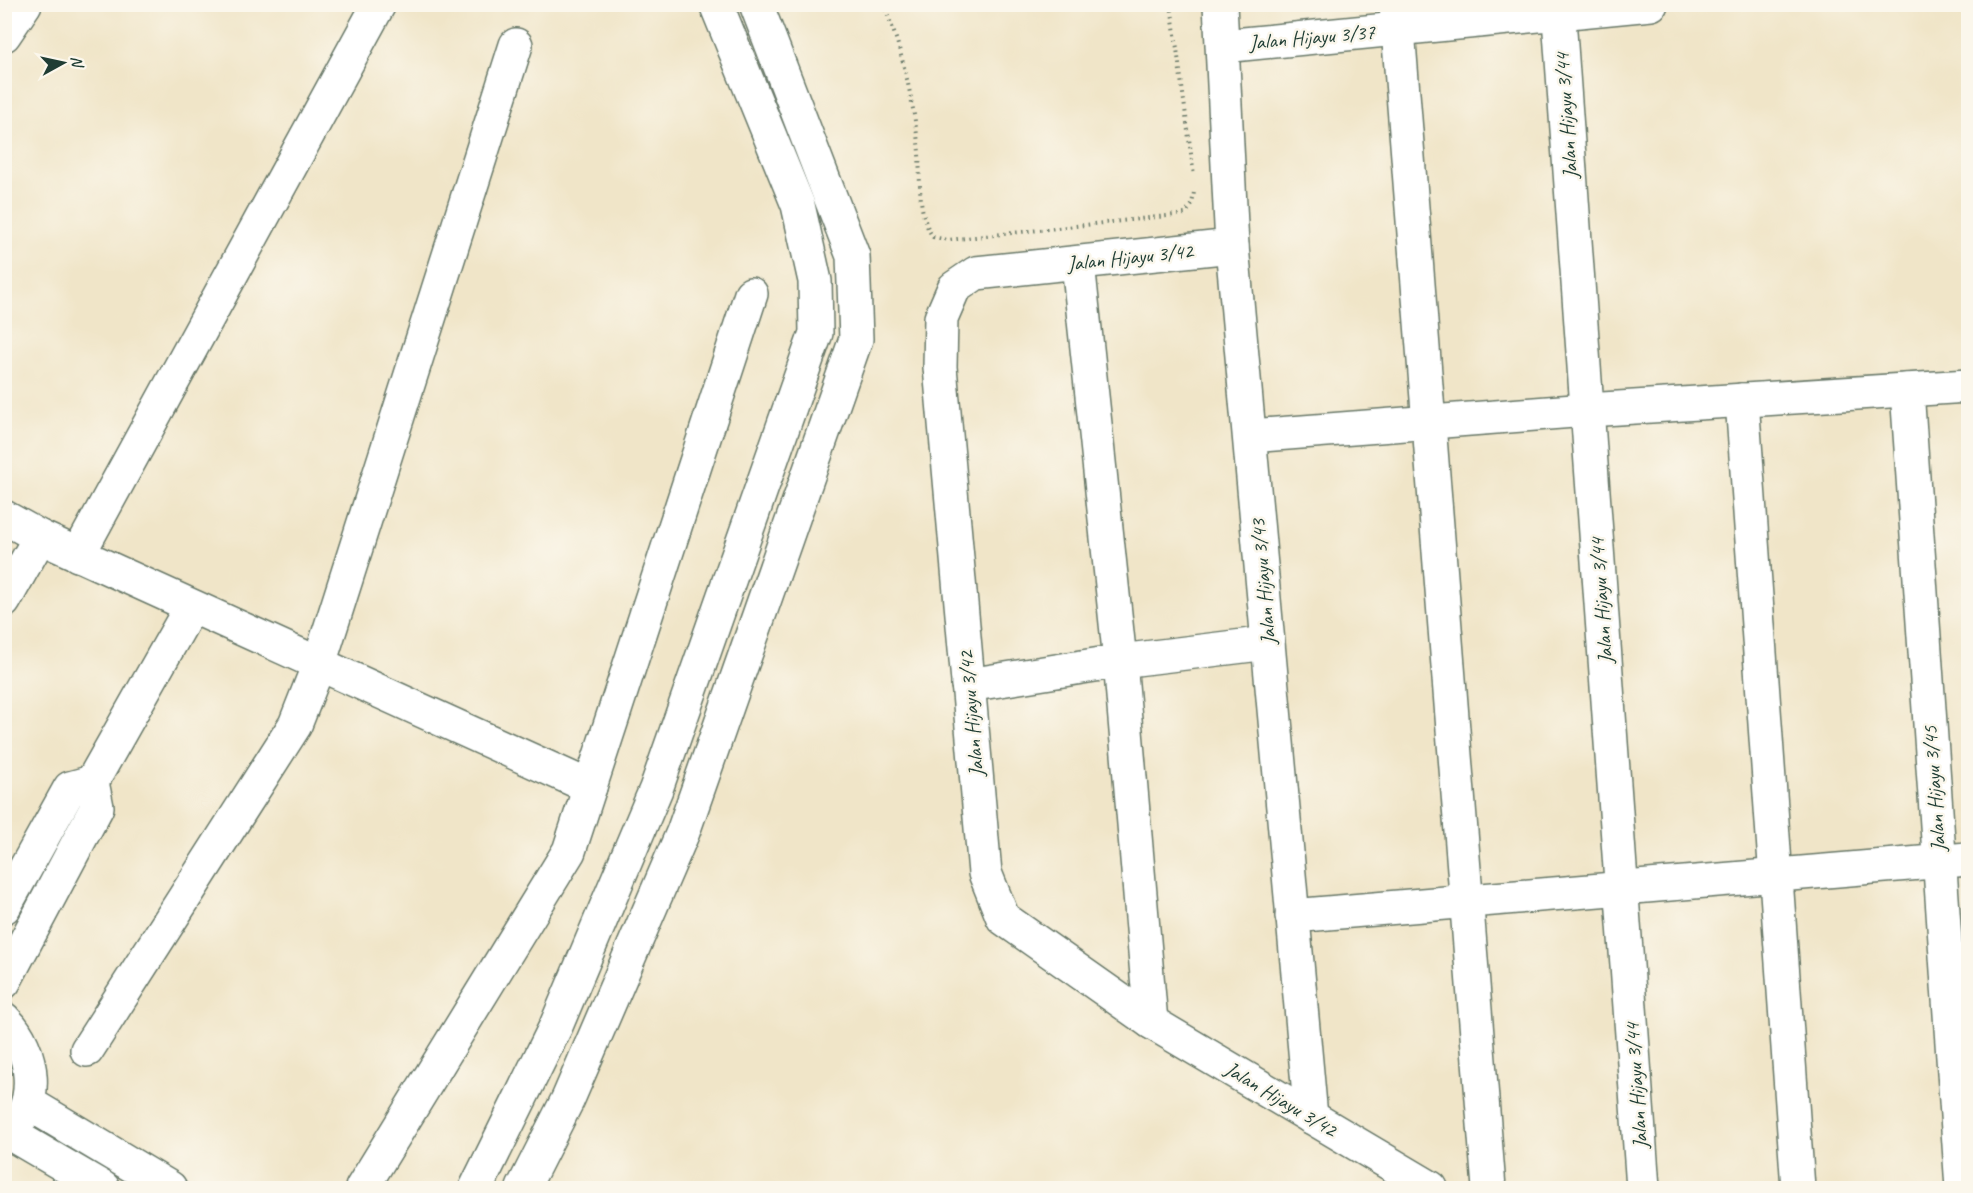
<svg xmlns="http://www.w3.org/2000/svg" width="1973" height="1193" font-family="Caveat,sans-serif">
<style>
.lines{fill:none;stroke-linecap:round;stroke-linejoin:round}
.minor-casing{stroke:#687868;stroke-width:36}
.path{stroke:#687868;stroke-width:4;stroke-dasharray:1.5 4.5;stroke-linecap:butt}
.minor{stroke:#fff;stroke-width:33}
.labels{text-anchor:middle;stroke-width:5;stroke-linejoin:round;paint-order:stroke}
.street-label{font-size:21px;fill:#1f3d34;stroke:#fbf7ec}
</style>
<rect width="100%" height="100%" fill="#fbf7ec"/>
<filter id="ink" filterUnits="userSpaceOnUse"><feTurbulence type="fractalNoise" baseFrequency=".0167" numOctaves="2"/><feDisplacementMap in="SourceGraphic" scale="12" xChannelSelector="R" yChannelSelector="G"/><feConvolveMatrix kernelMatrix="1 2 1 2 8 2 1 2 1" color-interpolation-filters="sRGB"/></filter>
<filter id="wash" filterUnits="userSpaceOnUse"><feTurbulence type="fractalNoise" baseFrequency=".008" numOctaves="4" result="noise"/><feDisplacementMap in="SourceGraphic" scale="24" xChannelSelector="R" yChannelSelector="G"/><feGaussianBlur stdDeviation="1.35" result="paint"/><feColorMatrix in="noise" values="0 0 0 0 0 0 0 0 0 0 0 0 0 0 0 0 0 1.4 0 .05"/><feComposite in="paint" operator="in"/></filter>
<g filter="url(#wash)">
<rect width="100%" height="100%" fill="#f0e5c8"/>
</g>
<g filter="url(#ink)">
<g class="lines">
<g class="minor-casing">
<g id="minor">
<path d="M1220 4 1232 246 1311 1117"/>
<path d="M1396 4 1489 1188"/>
<path d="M1558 4 1643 1188"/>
<path d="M4 35 25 4"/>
<path d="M1223 46 1651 4"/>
<path d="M1232 246 976 273 954 288 941 318 940 367 985 873 1003 918 1151 1022 1431 1188"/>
<path d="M1078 263 1120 661 1151 1022"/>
<path d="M1907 390 1962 1188"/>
<path d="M1742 400 1798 1188"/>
<path d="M1250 436 1587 410 1968 386"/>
<path d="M4 517 40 537 590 787"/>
<path d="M78 555 379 4"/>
<path d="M4 601 40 537"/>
<path d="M968 685 1120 661 1268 643"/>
<path d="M4 907 70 788 92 782"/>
<path d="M1292 916 1968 859"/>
<path d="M4 982 97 807 92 782 191 607"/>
<path d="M4 1019C35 1049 43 1108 4 1136"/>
<path d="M87 1050 295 725 319 664 516 45"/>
<path d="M28 1103 170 1188"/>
<path d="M9 1133 103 1188"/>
<path d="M362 1188 569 851 751 294"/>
<path d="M476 1188 556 1026 656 789 816 333 815 281 798 205 716 4"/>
<path d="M523 1188 568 1099 683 832 856 339 853 256 756 4"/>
</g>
</g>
<g class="path">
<path d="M883 4C901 44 913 100 918 143 922 173 915 211 933 237L948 240 1185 214 1192 205 1194 192"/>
<path d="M1171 4 1194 176"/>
</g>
<use href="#minor" class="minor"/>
</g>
</g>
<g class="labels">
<g class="street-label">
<text transform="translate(1312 37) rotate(-5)" y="7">Jalan Hijayu 3/37</text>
<text transform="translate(1566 116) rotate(-94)" y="7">Jalan Hijayu 3/44</text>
<text transform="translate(1130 257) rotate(-6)" y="7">Jalan Hijayu 3/42</text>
<text transform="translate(1263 582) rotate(-95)" y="7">Jalan Hijayu 3/43</text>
<text transform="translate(1601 601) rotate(-94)" y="7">Jalan Hijayu 3/44</text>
<text transform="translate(971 714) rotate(-95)" y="7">Jalan Hijayu 3/42</text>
<text transform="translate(1934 789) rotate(-94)" y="7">Jalan Hijayu 3/45</text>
<text transform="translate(1636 1086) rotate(-94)" y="7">Jalan Hijayu 3/44</text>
<text transform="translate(1281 1099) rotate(31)" y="7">Jalan Hijayu 3/42</text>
</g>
</g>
<rect width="1973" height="1193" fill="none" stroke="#fbf7ec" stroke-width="24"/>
<g transform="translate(63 63) rotate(82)" stroke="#fbf7ec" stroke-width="4.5" paint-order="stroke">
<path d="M0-4.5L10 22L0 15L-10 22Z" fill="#1f3d34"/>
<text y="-9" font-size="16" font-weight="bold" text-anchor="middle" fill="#1f3d34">N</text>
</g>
</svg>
